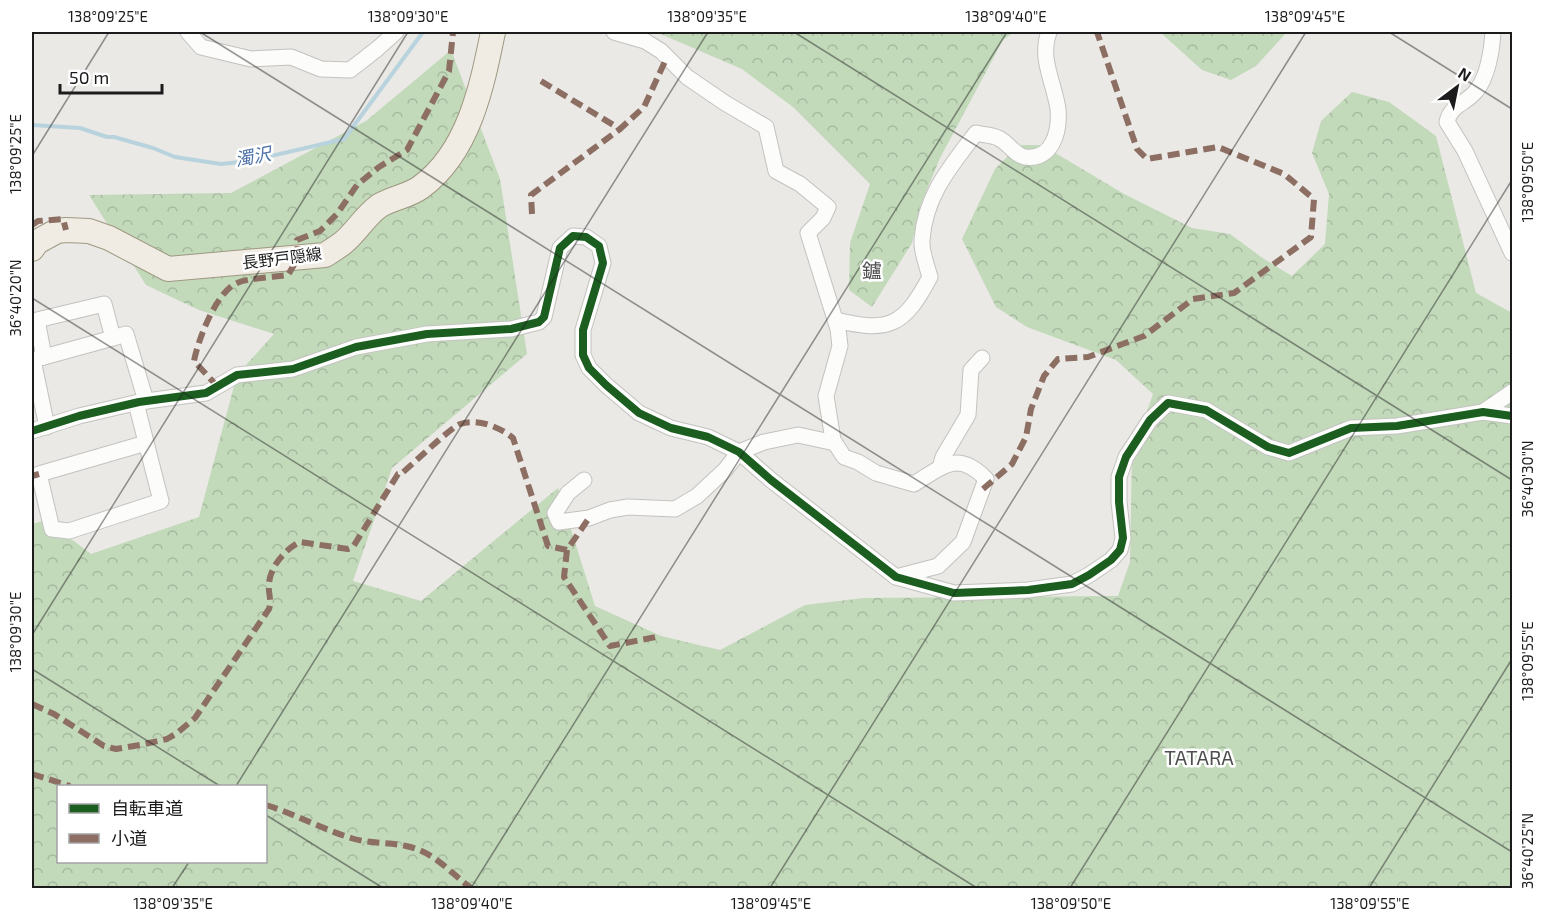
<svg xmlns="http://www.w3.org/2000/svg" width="1544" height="920" font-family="'Exo 2','Noto Sans JP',sans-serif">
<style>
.forest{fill:url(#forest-crowns);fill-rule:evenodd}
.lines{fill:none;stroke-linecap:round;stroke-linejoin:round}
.stream{stroke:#b8d3dd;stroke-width:4}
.minor-casing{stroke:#c3c2c1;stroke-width:17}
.primary-casing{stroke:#9f9882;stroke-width:26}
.minor{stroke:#fcfcfb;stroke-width:15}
.primary{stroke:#f0ece3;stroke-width:24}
.quiet{stroke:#8d6e63;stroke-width:6;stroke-dasharray:12 6;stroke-linecap:butt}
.cycleway-casing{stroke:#fff;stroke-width:11}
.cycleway{stroke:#1b5e20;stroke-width:8}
.ticks{fill:none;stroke:#1c1c1c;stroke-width:1.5;stroke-opacity:0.45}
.labels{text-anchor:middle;stroke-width:5;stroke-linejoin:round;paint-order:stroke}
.street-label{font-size:16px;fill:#1c1c1c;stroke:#fff}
.water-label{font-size:18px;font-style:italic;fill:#4c72a8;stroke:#fff}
.quarter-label{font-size:20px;fill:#4f4f4f;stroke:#fff}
.neatline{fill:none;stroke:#1c1c1c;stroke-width:2}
.ticks-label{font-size:15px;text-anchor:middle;fill:#1c1c1c}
</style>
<defs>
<pattern id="forest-crowns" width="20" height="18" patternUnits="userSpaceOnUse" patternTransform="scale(1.5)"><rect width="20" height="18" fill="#c2d9ba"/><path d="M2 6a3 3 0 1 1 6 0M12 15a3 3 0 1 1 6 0" fill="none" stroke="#a6ba9f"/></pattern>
</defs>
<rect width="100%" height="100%" fill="#eae9e5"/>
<g class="forest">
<path d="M656 32H1014L1003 40 940 158 920 207 912 243 872 307 849 290 850 243 870 184 793 107 742 69Z"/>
<path d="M1160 32H1287L1256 66 1231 80 1202 70Z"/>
<path d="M451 50 500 179 527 354 392 468 353 581 421 601 558 488 595 606 661 636 720 650 805 605 864 598 1118 596 1130 562 1132 454 1153 394 1116 360 1027 327 996 307 962 239 995 169 1019 145H1042L1124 194 1192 228 1230 234 1264 259 1292 276 1325 244 1329 194 1312 153 1321 121 1352 92 1389 102 1436 136 1476 293 1512 313V888H32V524L46 520 91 554 199 517 237 375 274 334 199 310 146 285 89 195 231 193 366 121ZM58 786H266V862H58Z"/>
</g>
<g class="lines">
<path class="stream" d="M32 125 80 128 107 137H114L153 148 175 157 221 164 250 161 344 139 423 32"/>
<g class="minor-casing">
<g id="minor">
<path d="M188 32 201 47 251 59 291 57 321 69 350 70 377 49 396 32"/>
<path d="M614 32 645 41 661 51 687 77 725 103 766 127 776 171 800 184 828 207 823 218 808 233 838 329 840 346 826 396 833 440 844 457 858 462 876 473 914 484C943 466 958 450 986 479L963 542 938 566 896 577"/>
<path d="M1493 32C1492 49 1488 77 1476 91 1466 104 1451 104 1447 122L1465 151 1512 253"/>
<path d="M836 320C889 333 904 326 930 277 927 266 921 251 922 240 925 196 950 167 976 133 983 135 992 135 998 138 1008 142 1014 155 1025 157 1052 161 1060 132 1058 109 1054 82 1039 58 1049 32"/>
<path d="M44 357 37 320 104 304 113 338"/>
<path d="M136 403 161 501 69 531 52 529 39 474 146 443"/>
<path d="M1483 412 1512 392"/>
<path d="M47 427 33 360 113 338 126 334 146 401"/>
<path d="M32 431 79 416 139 402 206 393 237 375 293 369 356 347 427 334 511 329 539 322 544 317 560 248 573 236 586 237 599 246 603 263 583 330V355L589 368 606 385 639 413 671 428 708 437 739 452 771 480 896 577 954 593 1028 590 1072 584 1089 575 1111 560 1120 550 1123 538 1119 502V477L1126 457 1150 420 1168 403 1206 410 1268 447 1289 453 1351 428 1397 426 1483 412 1512 416"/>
<path d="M940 468 943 457 968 415 971 370 982 358"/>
<path d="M584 480 568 493 555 513 559 522 589 518 610 510 628 507 675 509 697 496 725 470 739 452 764 442 798 435 835 443"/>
</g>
</g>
<g class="primary-casing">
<path id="primary" d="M32 249 37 242 57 231 66 230 89 231 109 238 168 269 325 255C331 251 338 247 344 242 357 231 365 216 379 206 392 198 409 196 421 187 469 152 482 86 493 32"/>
</g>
<use href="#minor" class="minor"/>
<use href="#primary" class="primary"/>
<g class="quiet">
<path d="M541 81 620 129 644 107 667 57"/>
<path d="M532 214 531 195 620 129"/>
<path d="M32 225 38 221 63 219 66 230"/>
<path d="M218 387 194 361C198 340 216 292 237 283 248 278 275 277 288 275L298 258 297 240 320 231 337 214 357 185 379 167 407 150 449 71 453 32"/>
<path d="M32 476 39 474"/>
<path d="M983 489 1012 464 1026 437 1031 409 1044 376 1058 359 1088 357 1144 336 1193 299 1234 293 1311 237 1314 199 1284 174 1218 147 1147 159 1137 149 1097 32"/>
<path d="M567 550 564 577 610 646 661 636"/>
<path d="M32 704 54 714 104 746 116 749 140 745 167 739 177 733 195 718 269 609C272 600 268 593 269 585 269 568 285 549 300 542L348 549 353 547 398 474 402 473C412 465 451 427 460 424 477 418 500 427 513 438L548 546 567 550 589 518"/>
<path d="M32 774 70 786"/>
<path d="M266 805C295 814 322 829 351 838 370 844 388 842 406 846 435 852 449 872 471 888"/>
</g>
<g class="cycleway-casing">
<path id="cycleway" d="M32 431 79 416 139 402 206 393 237 375 293 369 356 347 427 334 511 329 539 322 544 317 560 248 573 236 586 237 599 246 603 263 583 330V355L589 368 606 385 639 413 671 428 708 437 739 452 771 480 896 577 954 593 1028 590 1072 584 1089 575 1111 560 1120 550 1123 538 1119 502V477L1126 457 1150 420 1168 403 1206 410 1268 447 1289 453 1351 428 1397 426 1483 412 1512 416"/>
</g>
<use href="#cycleway" class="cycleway"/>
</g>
<path class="ticks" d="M200 32 1512 852M794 32 1512 480M1389 32 1512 109M32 156 109 32M32 298 977 888M32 635 408 32M32 669 220 786M236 786 708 32M266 815 383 888M172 888 189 862M471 888 1007 32M770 888 1306 32M1070 888 1512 180M1369 888 1512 659"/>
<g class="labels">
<g class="street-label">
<text transform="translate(282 258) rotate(-7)" y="6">長野戸隠線</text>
</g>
<g class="water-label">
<text transform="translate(253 157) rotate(-11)" y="6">濁沢</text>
</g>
<g class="quarter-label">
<text x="872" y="278">鑪</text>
<text x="1199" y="765">TATARA</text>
</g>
</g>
<rect width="1544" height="920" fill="none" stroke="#ffffff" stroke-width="66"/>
<rect x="57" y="785" width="210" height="78" fill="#ffffff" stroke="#a4a4a4" stroke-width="1.5"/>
<rect x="69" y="804" width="30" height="9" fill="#1b5e20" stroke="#a4a4a4" stroke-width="1.5"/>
<text x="111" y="815" font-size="18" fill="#1c1c1c">自転車道</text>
<rect x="69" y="834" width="30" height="9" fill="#8d6e63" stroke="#a4a4a4" stroke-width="1.5"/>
<text x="111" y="845" font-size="18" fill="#1c1c1c">小道</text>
<g transform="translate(1457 87) rotate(32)" stroke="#ffffff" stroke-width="4.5" paint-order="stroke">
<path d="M0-4.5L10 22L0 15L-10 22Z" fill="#1c1c1c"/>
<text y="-9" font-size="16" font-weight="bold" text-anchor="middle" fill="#1c1c1c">N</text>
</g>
<path d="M60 84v9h102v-9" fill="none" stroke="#1c1c1c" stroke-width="3"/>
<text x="69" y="84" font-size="18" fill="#1c1c1c" stroke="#ffffff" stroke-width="4.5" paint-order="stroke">50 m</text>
<rect x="33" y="33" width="1478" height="854" class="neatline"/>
<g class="ticks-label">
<text x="108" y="22">138°09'25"E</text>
<text x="408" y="22">138°09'30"E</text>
<text x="707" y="22">138°09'35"E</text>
<text x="1006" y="22">138°09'40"E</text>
<text x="1305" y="22">138°09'45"E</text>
<text transform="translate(16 154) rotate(-90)" y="5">138°09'25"E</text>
<text transform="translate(1528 182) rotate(-90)" y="5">138°09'50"E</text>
<text transform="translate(16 298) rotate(-90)" y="5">36°40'20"N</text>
<text transform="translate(1528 479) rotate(-90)" y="5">36°40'30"N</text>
<text transform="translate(16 632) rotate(-90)" y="5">138°09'30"E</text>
<text transform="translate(1528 661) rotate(-90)" y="5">138°09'55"E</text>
<text transform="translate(1528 851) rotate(-90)" y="5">36°40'25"N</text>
<text x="173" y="909">138°09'35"E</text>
<text x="472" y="909">138°09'40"E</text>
<text x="771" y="909">138°09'45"E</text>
<text x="1071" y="909">138°09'50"E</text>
<text x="1370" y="909">138°09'55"E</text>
</g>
</svg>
